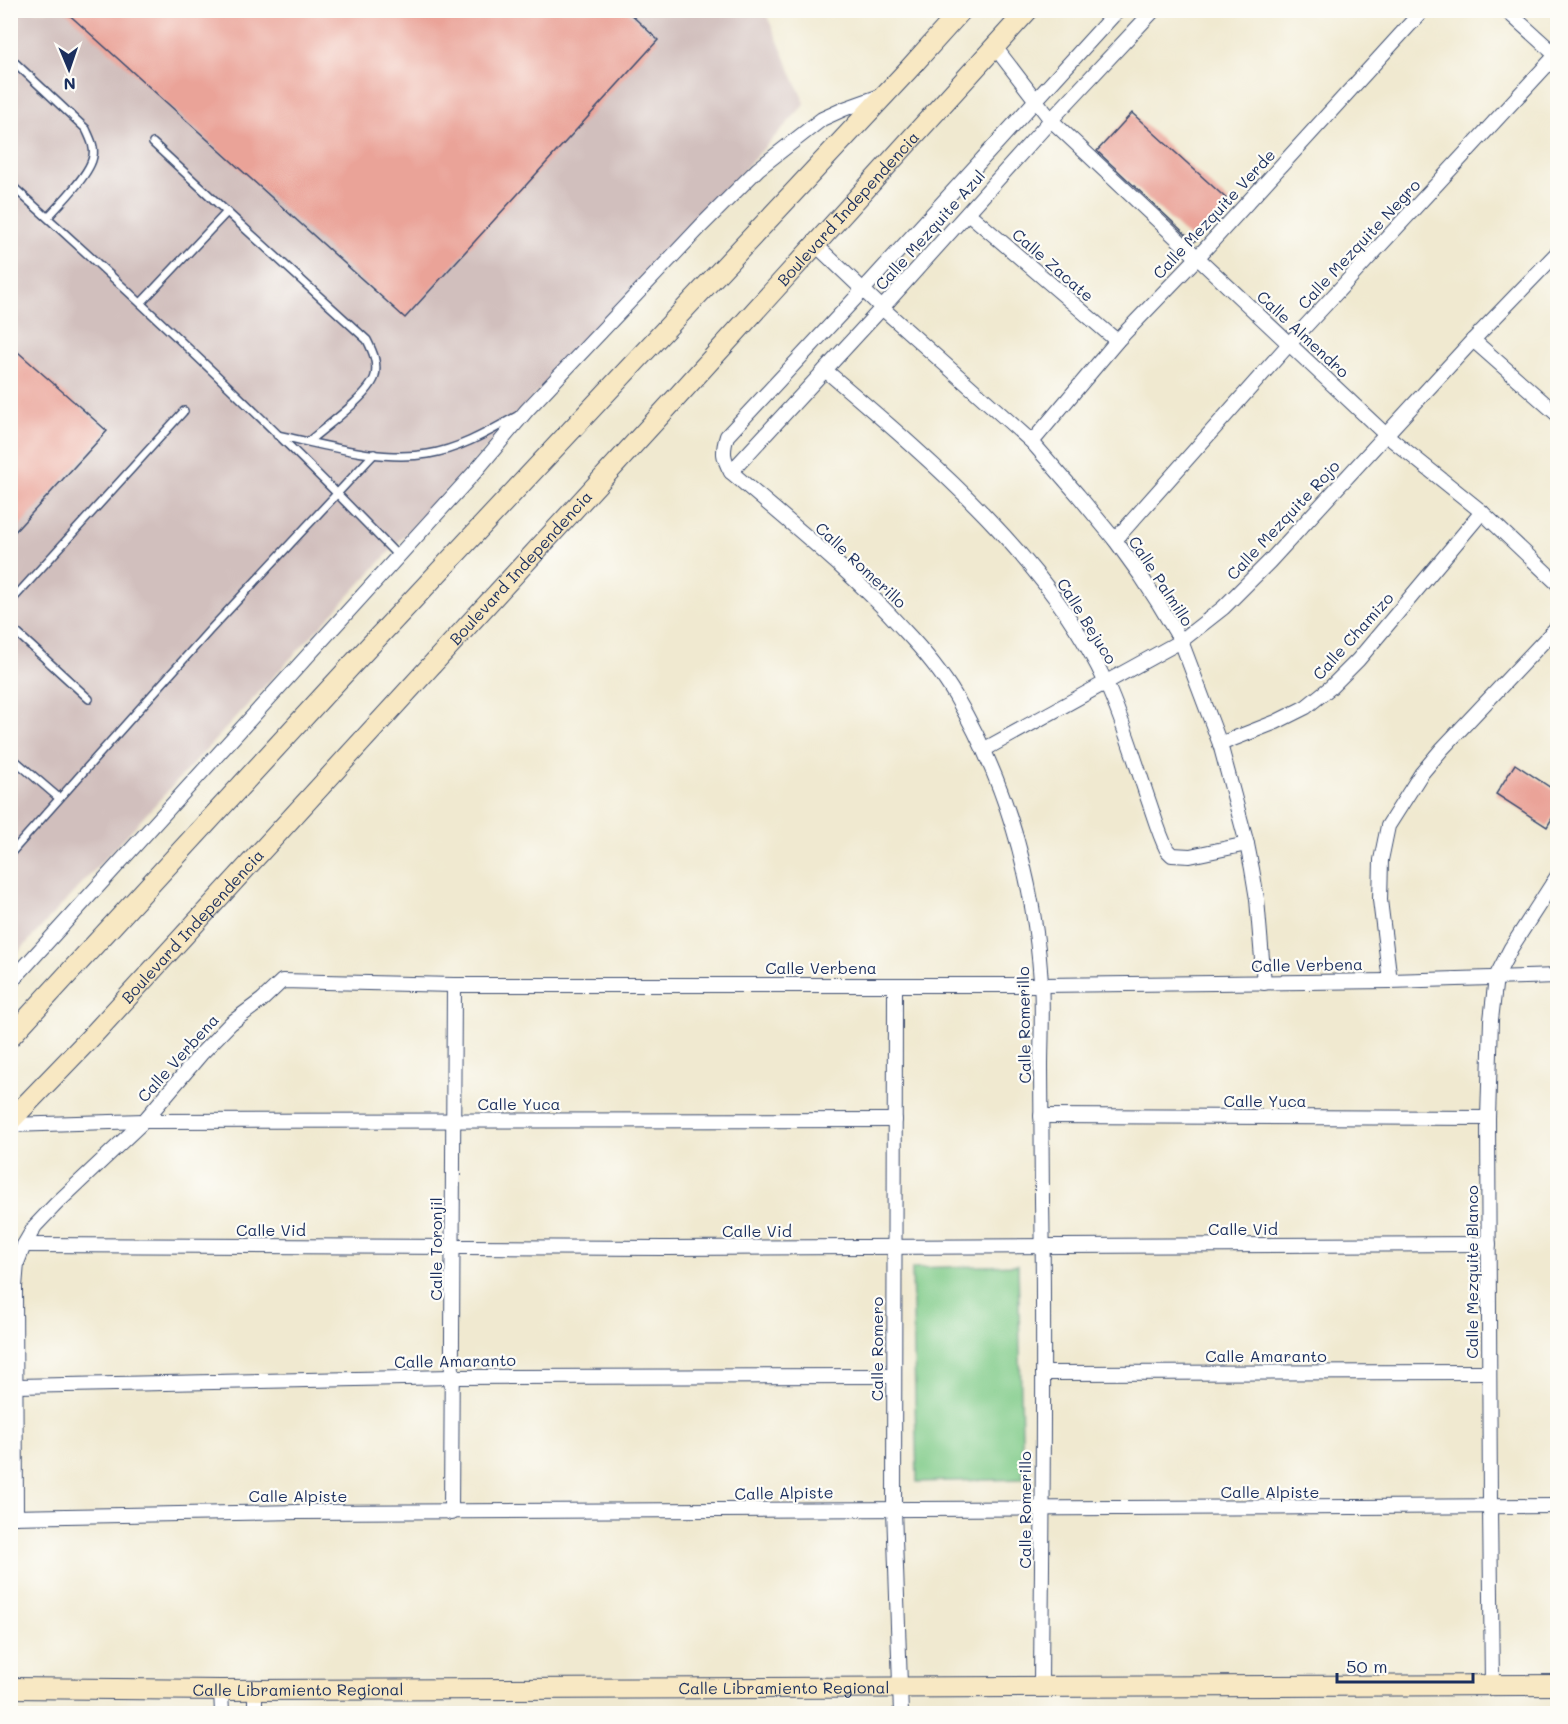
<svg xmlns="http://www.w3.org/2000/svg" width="1568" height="1724" font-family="Mali,sans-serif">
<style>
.industrial{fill:#d1bfbd}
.green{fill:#7eca87;stroke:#4c7c72;stroke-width:1.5}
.building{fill:#eaa398}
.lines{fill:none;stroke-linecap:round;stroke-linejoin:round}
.lane-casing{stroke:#3b4b6f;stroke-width:10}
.street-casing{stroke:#3b4b6f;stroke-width:16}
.secondary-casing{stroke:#3b4b6f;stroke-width:22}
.lane{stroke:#fff;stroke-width:7}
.street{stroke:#fff;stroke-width:14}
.secondary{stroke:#f8e8c3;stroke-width:20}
.labels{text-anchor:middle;stroke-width:4.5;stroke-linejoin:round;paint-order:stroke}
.street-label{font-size:16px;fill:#1b2f5e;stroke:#fdfcf7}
</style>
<rect width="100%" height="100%" fill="#fdfcf7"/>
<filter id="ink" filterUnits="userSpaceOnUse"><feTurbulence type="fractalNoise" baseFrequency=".0167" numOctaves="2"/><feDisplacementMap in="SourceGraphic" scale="12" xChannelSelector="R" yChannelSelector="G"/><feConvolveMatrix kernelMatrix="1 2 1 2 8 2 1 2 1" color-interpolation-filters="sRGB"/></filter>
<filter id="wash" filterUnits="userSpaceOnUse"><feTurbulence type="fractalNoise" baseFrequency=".008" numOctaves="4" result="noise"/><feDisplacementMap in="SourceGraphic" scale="24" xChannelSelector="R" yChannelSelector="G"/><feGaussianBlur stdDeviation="1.35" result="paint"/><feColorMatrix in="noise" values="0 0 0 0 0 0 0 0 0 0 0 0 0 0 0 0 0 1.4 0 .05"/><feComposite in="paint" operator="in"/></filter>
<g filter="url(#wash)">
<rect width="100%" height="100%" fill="#f0e9d0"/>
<path class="industrial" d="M11 11H765L805 104 11 960Z"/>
<path class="green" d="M1018 1265 1023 1479 917 1482 912 1268Z"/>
<g id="blocks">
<g class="building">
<path d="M64 10H626L658 40 405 318Z"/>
<path d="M1132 113 1230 202 1194 242 1097 151Z"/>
<path d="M10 345 107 431 10 537Z"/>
<path d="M1515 764 1557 792V810L1547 827 1496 794Z"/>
</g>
</g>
</g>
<g filter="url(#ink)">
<use href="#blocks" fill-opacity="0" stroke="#3b4b6f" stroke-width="1.5"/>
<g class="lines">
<g class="lane-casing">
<g id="lane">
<path d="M10 58 86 129C90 138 95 147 93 156 91 173 60 204 48 217"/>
<path d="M153 143 227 212 367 340C373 352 378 363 375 376 370 395 324 428 309 441"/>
<path d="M10 184C144 304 274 427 398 556"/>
<path d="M141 303 227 212"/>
<path d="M277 435C324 445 380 462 428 454 460 449 490 431 517 416"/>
<path d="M10 603 13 599 184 411"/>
<path d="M10 625 16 632 89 699"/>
<path d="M10 756 59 798"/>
<path d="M10 854 209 631 374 454"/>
</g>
</g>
<g class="street-casing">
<g id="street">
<path d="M1506 10 1558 57"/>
<path d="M995 47 1051 120 1385 434 1482 512 1558 584"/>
<path d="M968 213 1117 341"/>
<path d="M816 245 882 308 1032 442 1078 495 1115 540 1141 576 1159 604 1181 641 1220 744 1247 844 1252 869 1257 899 1264 983"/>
<path d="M1473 340 1558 415"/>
<path d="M825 370C928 458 1048 558 1106 683 1123 720 1135 761 1148 799 1154 816 1159 834 1167 850L1172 855 1190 856 1247 844"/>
<path d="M1032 442 1117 341 1197 258 1423 10"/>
<path d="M731 472 882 308 1051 120 1154 10"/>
<path d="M1115 540 1290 343 1558 53"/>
<path d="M1220 744 1276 722 1306 707 1331 687 1358 660 1482 512"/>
<path d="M985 749 1181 641 1223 608 1269 562 1473 340 1558 252"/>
<path d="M1390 981 1380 900 1381 860 1388 826 1421 774 1442 749 1558 626"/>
<path d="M10 983 474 473 527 410 701 226 758 169 822 119 844 109 883 95"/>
<path d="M895 985 894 1509 901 1714"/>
<path d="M1041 1116 1488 1118"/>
<path d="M10 1125 144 1121 895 1120"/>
<path d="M24 1245 665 1248 1489 1244"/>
<path d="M1043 1373 1489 1372"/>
<path d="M17 1386 452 1377 893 1376"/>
<path d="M451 1513 454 985"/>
<path d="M10 1517 298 1512 1558 1506"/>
<path d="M16 1517 15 1287 17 1263 24 1245 35 1226 56 1204 144 1121 201 1054 231 1023 262 1000 282 981 454 985H1042L1390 981 1558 976"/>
<path d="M1492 1685 1490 1507 1488 1118 1491 1020 1496 977 1511 948 1558 875"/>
<path d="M1041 1687C1042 1525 1045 1363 1042 1201 1042 1156 1041 1112 1041 1068 1041 1039 1043 1010 1041 981 1034 881 1007 784 956 697 942 673 923 650 903 629 851 571 790 523 731 472 723 458 722 452 727 436L863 290 1118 10"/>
<path d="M255 1689V1714"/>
<path d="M221 1690 222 1714"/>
</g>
</g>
<g class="secondary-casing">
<g id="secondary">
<path d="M10 1037 350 667 908 70 962 10"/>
<path id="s1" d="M10 1121 93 1035 677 397 1028 10"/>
<path id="s2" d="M10 1688 221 1690 1558 1685"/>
</g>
</g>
<use href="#lane" class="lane"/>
<use href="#street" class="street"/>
<use href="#secondary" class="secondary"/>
</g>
</g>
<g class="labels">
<g class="street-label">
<text dy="6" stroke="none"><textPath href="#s1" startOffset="1239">Boulevard Independencia</textPath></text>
<text transform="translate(1214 214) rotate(-47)" y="6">Calle Mezquite Verde</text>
<text transform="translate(930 230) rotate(-48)" y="6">Calle Mezquite Azul</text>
<text transform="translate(1359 244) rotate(-47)" y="6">Calle Mezquite Negro</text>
<text transform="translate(1053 265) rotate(41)" y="6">Calle Zacate</text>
<text transform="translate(1303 334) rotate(43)" y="6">Calle Almendro</text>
<text transform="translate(1283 520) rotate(-47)" y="6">Calle Mezquite Rojo</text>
<text transform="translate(861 565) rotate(43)" y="6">Calle Romerillo</text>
<text dy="6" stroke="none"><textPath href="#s1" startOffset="753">Boulevard Independencia</textPath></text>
<text transform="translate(1161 581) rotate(57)" y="6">Calle Palmillo</text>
<text transform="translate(1087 621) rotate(58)" y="6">Calle Bejuco</text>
<text transform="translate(1353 636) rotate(-48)" y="6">Calle Chamizo</text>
<text dy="6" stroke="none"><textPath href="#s1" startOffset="267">Boulevard Independencia</textPath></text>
<text transform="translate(1307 965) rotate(-1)" y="6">Calle Verbena</text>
<text x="821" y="974">Calle Verbena</text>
<text transform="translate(1024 1025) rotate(-91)" y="6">Calle Romerillo</text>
<text transform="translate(178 1058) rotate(-48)" y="6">Calle Verbena</text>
<text x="1265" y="1107">Calle Yuca</text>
<text x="519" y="1110">Calle Yuca</text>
<text x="1243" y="1235">Calle Vid</text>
<text x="271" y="1236">Calle Vid</text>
<text x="757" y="1237">Calle Vid</text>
<text transform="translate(436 1249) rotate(-90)" y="6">Calle Toronjil</text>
<text transform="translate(1472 1272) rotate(-90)" y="6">Calle Mezquite Blanco</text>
<text transform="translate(877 1349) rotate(-90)" y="6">Calle Romero</text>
<text x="1266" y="1362">Calle Amaranto</text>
<text transform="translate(455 1361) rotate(-1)" y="6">Calle Amaranto</text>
<text x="1270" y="1498">Calle Alpiste</text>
<text transform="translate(784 1493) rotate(-1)" y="6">Calle Alpiste</text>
<text x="298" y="1502">Calle Alpiste</text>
<text transform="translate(1025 1510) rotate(-90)" y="6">Calle Romerillo</text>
<text dy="6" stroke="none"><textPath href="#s2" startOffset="774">Calle Libramiento Regional</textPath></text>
<text dy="6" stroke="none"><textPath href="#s2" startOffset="288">Calle Libramiento Regional</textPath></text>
</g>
</g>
<rect width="1568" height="1724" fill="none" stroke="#fdfcf7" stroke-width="36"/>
<g transform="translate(69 69) rotate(178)" stroke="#fdfcf7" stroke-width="4.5" paint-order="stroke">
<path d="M0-4.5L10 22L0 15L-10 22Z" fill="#1b2f5e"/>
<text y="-9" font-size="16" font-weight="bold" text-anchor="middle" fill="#1b2f5e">N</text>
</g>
<path d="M1337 1673v9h136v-9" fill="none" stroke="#1b2f5e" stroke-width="3"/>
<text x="1346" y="1673" font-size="18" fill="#1b2f5e" stroke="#fdfcf7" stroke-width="4.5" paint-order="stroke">50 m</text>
</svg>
